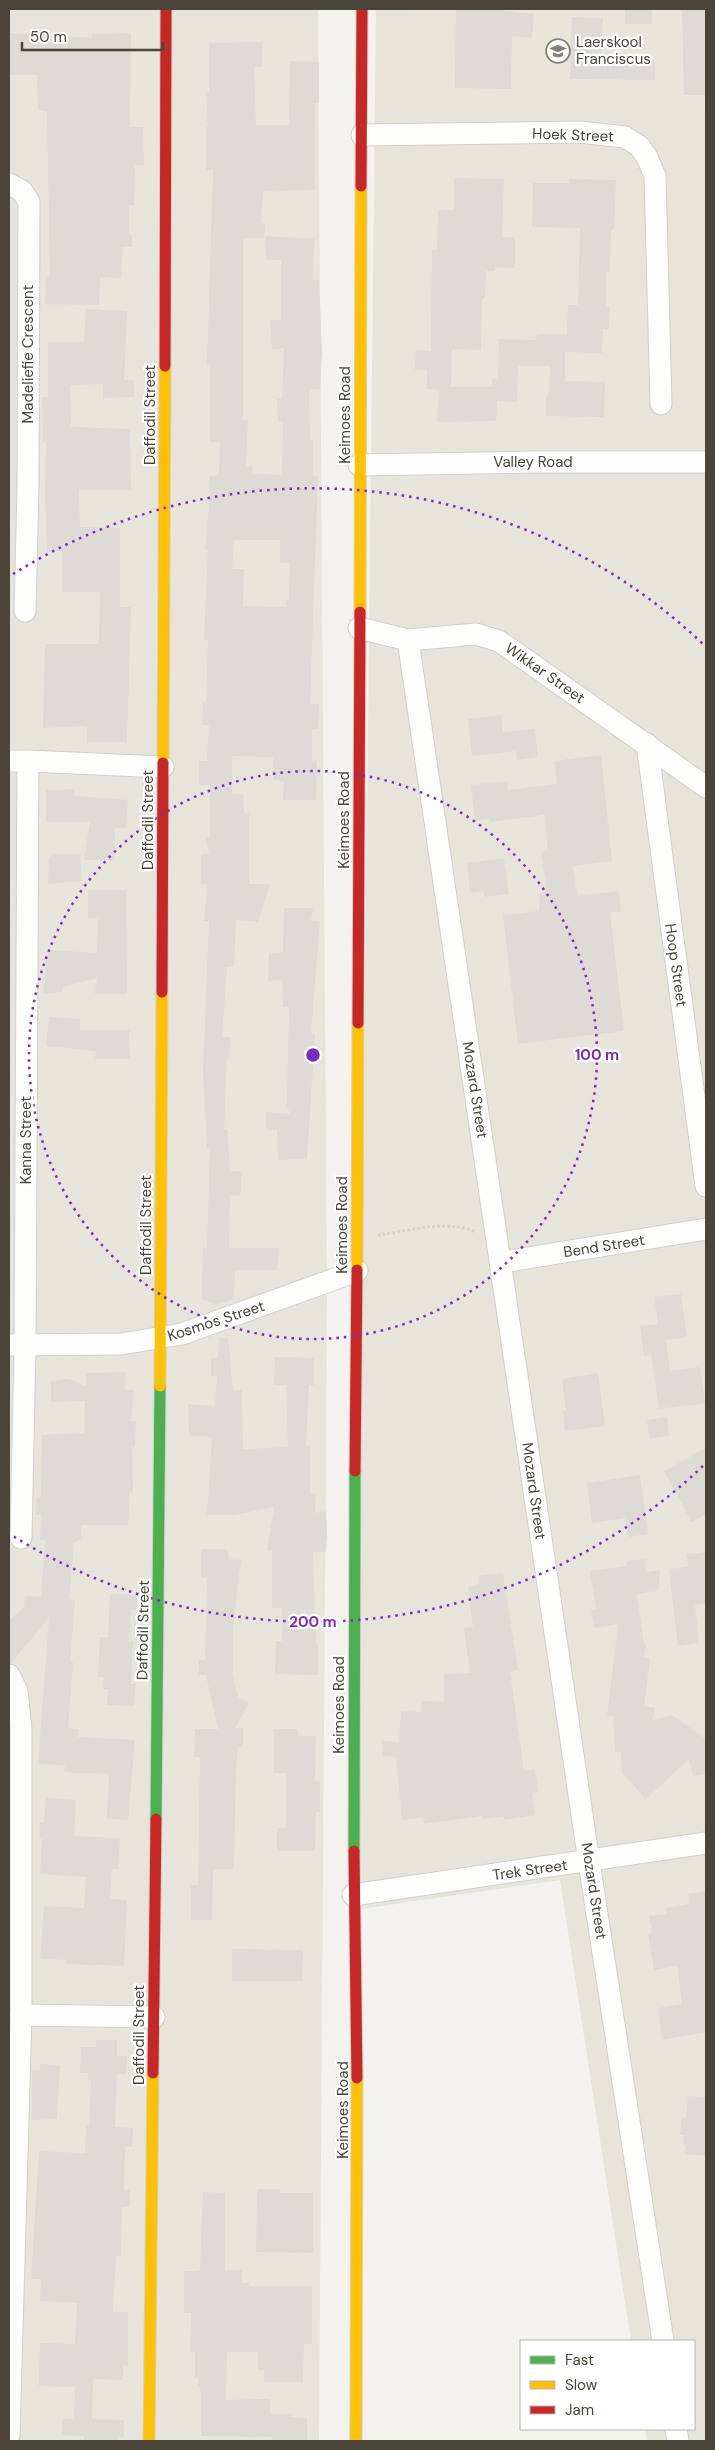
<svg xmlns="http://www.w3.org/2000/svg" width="715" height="2450" font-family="'DM Sans',sans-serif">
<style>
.residential{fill:#e7e4dc}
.education{fill:#eae5da}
.building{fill:#dedbd6;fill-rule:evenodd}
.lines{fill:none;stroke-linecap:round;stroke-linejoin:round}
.street-casing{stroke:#d2d0cb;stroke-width:23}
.fast-casing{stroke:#d3cfc5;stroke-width:13}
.slow-casing{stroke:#d3cfc5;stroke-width:13}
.jam-casing{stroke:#d3cfc5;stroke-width:13}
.path{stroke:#d3d2cc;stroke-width:3;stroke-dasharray:2.5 2.5;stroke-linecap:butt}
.street{stroke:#fdfdfc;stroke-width:21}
.fast{stroke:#4caf50;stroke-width:11}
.slow{stroke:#ffc107;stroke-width:11}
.jam{stroke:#c62828;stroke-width:11}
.ring{fill:none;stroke:#7b2cbf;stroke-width:2.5;stroke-dasharray:2.5 5}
.labels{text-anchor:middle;stroke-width:4.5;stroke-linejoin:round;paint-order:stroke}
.poi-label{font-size:15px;fill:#4b4439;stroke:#fff;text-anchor:start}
.street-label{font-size:15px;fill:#4b4439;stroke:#fff}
.centre{fill:#7b2cbf;stroke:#fff;stroke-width:2.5}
.ring-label{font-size:15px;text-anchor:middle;font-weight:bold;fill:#7b2cbf;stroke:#fff;stroke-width:4.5;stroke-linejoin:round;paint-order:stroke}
</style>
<rect width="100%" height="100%" fill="#f4f2ee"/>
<g class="residential">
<path d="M9 9H318L327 1304 319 2441H9Z"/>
<path d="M376 9H706V2441H647L645 2429H694V2341H631L560 1880 355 1910Z"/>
</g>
<path class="education" d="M410 9H706V111H426L409 94Z"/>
<g class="building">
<path d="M456 9H489L534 14 532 38 512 36 511 89 455 88Z"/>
<rect x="625" y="9" width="27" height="15"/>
<path d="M682 9H706V95H684Z"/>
<path d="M572 17 603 18 601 59 655 62V80L570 79Z"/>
<path d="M9 33 92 38V34L131 33 130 127H143L144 165H135L134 205H129V233L132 235V247H123L121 278 100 277 99 305 45 304 46 276 50 277 47 111 38 110 37 75H9Z"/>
<path d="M262 42V67H254L256 125H289L290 61 319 62V103H315V190L263 191 261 223 265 224 264 238H243V419L248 420 246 467 252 466 253 474 282 475 283 422H278L277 399H282L284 348 272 349 270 320H281V260H266L265 236 315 239 312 280H319L322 352 320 389H309L310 440H313V476H318L310 704H319L318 729H312V761L317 760 316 800H283L284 781 273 780V757L232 756V794H243L244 812 249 814V884H270L258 922 236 920 234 967H227L222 1037H231L229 1059H227L224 1129H227L230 1171 242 1172 240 1196 230 1195 229 1248H279L277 1270H235L234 1299 216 1305 202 1299V1278L203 1248H207L210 1148H207L203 1070 209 921H204L207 884H201V854H209L206 838H210V785H199V761H207L209 725H202L203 703H206L208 640 204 639 208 550 205 549 210 496 209 476 219 475 220 442H210V365H207L213 170H206V127H208L206 92H209V43ZM234 540H280V563H290L289 600H286V607L243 606 244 569H232Z"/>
<path d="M454 178 504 179 502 237H515V268L495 267 494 271H486L485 299H482L481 350 452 349 451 387H492V379H498L499 339 536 340 537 334H567L568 305H578L580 228 532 227 533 183H569V179L616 180 614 229H611L610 272H606V306H610L609 329H603L602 353 565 352V381L605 382 604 417 546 416V395L549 396 550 366H518L517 402 497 401 496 421 437 422 439 390 427 389V370H415L416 350 431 351 432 250H437L438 210H454Z"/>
<path d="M86 309 127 311 124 380H134V397L103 398V384L70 385 71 427 130 429 131 490H79L80 527 120 528V607H131L127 742H87V726L43 728 45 644H99L100 592H62V551L47 552 45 491 46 441H43L42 397H48V342H84Z"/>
<path d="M501 715 503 732 535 729 538 757 517 760 516 751 472 756 468 719Z"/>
<path d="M601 755 612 861 573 866 577 896 619 891 621 911 610 913 624 1031 518 1044 503 915 539 911 540 893 547 892 541 852 548 851 544 815 489 822V819L475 821 471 785 507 781 508 790 557 784 554 761Z"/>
<path d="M74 789V796L128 800 126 828H115L114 860H84L90 822H46V790Z"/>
<path d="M55 854H80L82 881 48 884 49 858Z"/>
<path d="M504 858 509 894 484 897V891L470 893 467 863Z"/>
<path d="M88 890H126L127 994H95L97 978 63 987 62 992 43 994 48 950 97 953 98 919 88 918Z"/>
<path d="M284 908H313L311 920 320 921 311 1033H315L307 1159 278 1160 277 1130 266 1128V1112L290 1114 287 1106 289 1007H283L282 980 268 981 269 953 283 952Z"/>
<path d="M49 1017 80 1019V1030H129L130 1059H95L96 1051 46 1046Z"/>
<path d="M681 1294 687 1337 666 1340 670 1371 700 1367 705 1403 659 1409 651 1355 644 1356 640 1326 658 1324 654 1297Z"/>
<path d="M219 1338H228L233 1390H242L243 1449 288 1447 286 1385H274L275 1357 314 1358V1385H309L306 1446H310V1494H316L315 1513 326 1511 327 1535 326 1552H313L316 1642H318V1675L275 1674 276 1641H282V1608H272V1551L267 1550 274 1507 235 1515H207L212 1437 189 1436 188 1404 215 1406 217 1376H211V1358H218Z"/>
<path d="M126 1372 125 1390H134L131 1421H136L135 1447H132L133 1493 130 1492 128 1525H81V1538L74 1543 69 1599 75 1600 70 1662H73L68 1728 78 1729V1737L135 1740 128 1820 107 1819 109 1774 64 1772 65 1765 38 1764 49 1618 11 1663H9V1621L24 1607 25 1596 41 1597 45 1540H40L41 1515H36L37 1497H41L42 1435 84 1433 85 1401 51 1402V1381L68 1379 86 1386V1373Z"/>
<path d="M598 1373 605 1426 565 1431 563 1411 566 1410 562 1379Z"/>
<path d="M667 1417 669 1436 649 1439 647 1420Z"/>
<path d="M706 1448V1514L692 1522 664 1471Z"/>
<path d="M640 1475 648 1534 628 1537 625 1518 592 1523 587 1483Z"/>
<path d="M201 1549H227L229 1559 241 1560 233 1627V1675L238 1697 249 1703 235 1728H243V1747H238L236 1769 234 1869H213L212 1920H191V1885H198L200 1757H194L195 1729H218L206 1675H199V1660H205L207 1578H201Z"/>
<path d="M706 1552V1603L695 1605 699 1643 678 1646 669 1569 688 1567 687 1554Z"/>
<path d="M645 1559 646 1572 660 1570 658 1591 637 1594 644 1643H646L644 1657 650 1658 644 1706 655 1708 653 1720 672 1715 706 1739V1774L693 1776 689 1759 646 1799 622 1773 621 1752H615L613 1717 607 1716 618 1624 594 1628 591 1610 596 1609 590 1571 627 1566V1561Z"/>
<path d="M503 1573 518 1670 510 1672 524 1771 535 1769 538 1792 532 1793 535 1815 504 1820V1816L482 1819V1816L424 1824 423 1817 402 1820 396 1757 382 1756 383 1741 399 1742 401 1711 421 1712 422 1701 444 1702V1674L470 1673 464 1628 473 1627 468 1587 479 1585 478 1576Z"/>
<path d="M110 1594 137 1595 136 1610H131L129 1641H133L131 1684H136L134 1706 107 1705 108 1689H103L104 1677H98L100 1637H108Z"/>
<path d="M274 1729H298V1736H316L315 1781H320V1812H316L315 1851H277V1828H286V1773H274Z"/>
<path d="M46 1798 76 1800 74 1836 120 1838 118 1869H112L110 1899 127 1900 124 1966 66 1964V1960L40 1959 44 1906 84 1908 86 1877 40 1874 42 1839H39L40 1823H44Z"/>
<path d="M706 1891V2032L662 2040 658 2008 682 2004 677 1966 654 1970 648 1934 652 1933 649 1916 667 1914 666 1908 689 1904 688 1894Z"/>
<path d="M232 1949 303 1950 302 1981H232Z"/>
<path d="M96 2040H117V2056H127L126 2074H117L115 2127 133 2128 132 2147H125L124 2190H130V2207H122L121 2256H116L113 2312H128V2366L123 2365V2380L93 2379 92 2419 124 2420V2437H118V2441H84V2436L62 2435V2419H74L75 2387 39 2386 40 2343 75 2344 77 2303 40 2301 41 2279H31L39 2151 85 2153 86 2126H89L91 2080H88V2073H80L81 2047H96Z"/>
<path d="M40 2064 60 2065 57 2119 32 2120V2070H40Z"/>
<path d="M688 2096 706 2097V2156L685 2154 686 2145H683L684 2135H680L682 2117 686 2118Z"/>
<path d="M257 2189H280V2193H313V2253L256 2252Z"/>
<path d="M203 2192 225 2193V2270H242V2283H249V2286H312V2344H304L303 2382H264V2370H258V2352H227L226 2400 270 2399V2414H291V2417L307 2418V2441H272V2437L201 2436V2395L200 2387H198V2378H195V2352H190L191 2313H184V2271H198L200 2269Z"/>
</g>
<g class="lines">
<g class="street-casing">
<g id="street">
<path d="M362 135 580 132 625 137 639 146 647 157 655 176 661 404"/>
<path d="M9 184 22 191 29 202 28 488 25 611"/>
<path d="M359 465 532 462H706"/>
<path d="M359 628 408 640 476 634 499 641 706 787"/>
<path d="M408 640 589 1862 663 2341"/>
<path d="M647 744 706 1186"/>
<path d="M9 761H28L25 1346 21 1538"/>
<path d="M28 761 163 767"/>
<path d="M502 1262 706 1229"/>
<path d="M9 1345 121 1344 182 1334 357 1271"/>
<path d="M9 1675 17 1691 21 1729V2015L9 2435"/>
<path d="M353 1895 706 1843"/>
<path d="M21 2015 154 2017"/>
<path d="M676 2429 678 2441"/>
</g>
</g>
<g class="fast-casing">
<g id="fast">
<path d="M156 1819 160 1386"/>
<path d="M354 1851 355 1471"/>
</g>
</g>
<g class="slow-casing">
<g id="slow">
<path d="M360 612 361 186"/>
<path d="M163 763 165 366"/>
<path d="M357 1270 358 1023"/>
<path d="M160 1386 162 992"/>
<path d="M149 2441 153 2073"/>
<path d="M356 2441 357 2078"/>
</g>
</g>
<g class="jam-casing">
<g id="jam">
<path d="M361 186 362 9"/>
<path d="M165 366 166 9"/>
<path d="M162 992 163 763"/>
<path d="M358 1023 360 612"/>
<path d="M355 1471 357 1270"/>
<path d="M354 1851 357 2078"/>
<path d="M153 2073 156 1819"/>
</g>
</g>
<path class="path" d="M378 1235C408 1231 447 1219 476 1232"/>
<use href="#street" class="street"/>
<use href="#fast" class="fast"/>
<use href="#slow" class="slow"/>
<use href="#jam" class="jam"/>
</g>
<g class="ring">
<circle cx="313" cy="1055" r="284"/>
<path d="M703 1466A567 567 0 0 1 13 1536M13 574A567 567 0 0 1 703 644"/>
</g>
<defs>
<g id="school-ring" transform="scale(1.25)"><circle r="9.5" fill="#fff" stroke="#868178" stroke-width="1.5"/><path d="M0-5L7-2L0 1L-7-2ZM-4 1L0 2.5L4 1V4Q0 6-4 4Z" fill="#868178"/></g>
</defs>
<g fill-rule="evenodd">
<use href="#school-ring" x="558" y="51"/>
</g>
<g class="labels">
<g class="poi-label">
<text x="576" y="47">Laerskool<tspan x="576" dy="17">Franciscus</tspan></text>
</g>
<g class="street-label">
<text transform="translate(573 135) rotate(2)" y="5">Hoek Street</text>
<text transform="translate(28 354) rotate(-90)" y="5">Madeliefie Crescent</text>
<text transform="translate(150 415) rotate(-90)" y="5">Daffodil Street</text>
<text transform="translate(345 415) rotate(-90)" y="5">Keimoes Road</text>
<text x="533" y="467">Valley Road</text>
<text transform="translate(545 673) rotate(35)" y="5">Wikkar Street</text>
<text transform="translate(148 820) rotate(-90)" y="5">Daffodil Street</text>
<text transform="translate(344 820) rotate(-90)" y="5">Keimoes Road</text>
<text transform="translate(676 965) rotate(82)" y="5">Hoop Street</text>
<text transform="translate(475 1090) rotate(81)" y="5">Mozard Street</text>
<text transform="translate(26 1140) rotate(-90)" y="5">Kanna Street</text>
<text transform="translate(146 1225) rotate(-90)" y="5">Daffodil Street</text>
<text transform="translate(342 1225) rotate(-90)" y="5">Keimoes Road</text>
<text transform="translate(604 1246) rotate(-9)" y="5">Bend Street</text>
<text transform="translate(216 1321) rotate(-18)" y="5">Kosmos Street</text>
<text transform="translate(534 1491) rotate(82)" y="5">Mozard Street</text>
<text transform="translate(143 1630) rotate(-89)" y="5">Daffodil Street</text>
<text transform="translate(339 1705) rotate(-90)" y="5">Keimoes Road</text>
<text transform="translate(530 1870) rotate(-8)" y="5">Trek Street</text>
<text transform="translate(594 1891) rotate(81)" y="5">Mozard Street</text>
<text transform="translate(139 2035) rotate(-90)" y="5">Daffodil Street</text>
<text transform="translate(343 2110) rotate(-90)" y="5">Keimoes Road</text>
</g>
</g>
<circle cx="313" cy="1055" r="8" class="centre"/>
<g class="ring-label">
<text x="597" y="1060">100 m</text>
<text x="313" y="1627">200 m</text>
</g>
<rect width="715" height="2450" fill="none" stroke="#4b4439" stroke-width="20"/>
<rect x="520" y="2340" width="175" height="90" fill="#ffffff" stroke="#b7b4b0"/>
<rect x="530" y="2356" width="25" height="8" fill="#4caf50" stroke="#b7b4b0"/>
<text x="565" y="2365" font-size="15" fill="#4b4439">Fast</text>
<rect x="530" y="2381" width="25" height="8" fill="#ffc107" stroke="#b7b4b0"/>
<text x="565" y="2390" font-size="15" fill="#4b4439">Slow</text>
<rect x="530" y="2406" width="25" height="8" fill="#c62828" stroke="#b7b4b0"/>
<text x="565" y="2415" font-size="15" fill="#4b4439">Jam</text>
<path d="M22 42v8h141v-8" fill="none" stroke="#4b4439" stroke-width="2.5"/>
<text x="30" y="42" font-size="15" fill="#4b4439" stroke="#ffffff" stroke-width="4" paint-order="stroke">50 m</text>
</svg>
